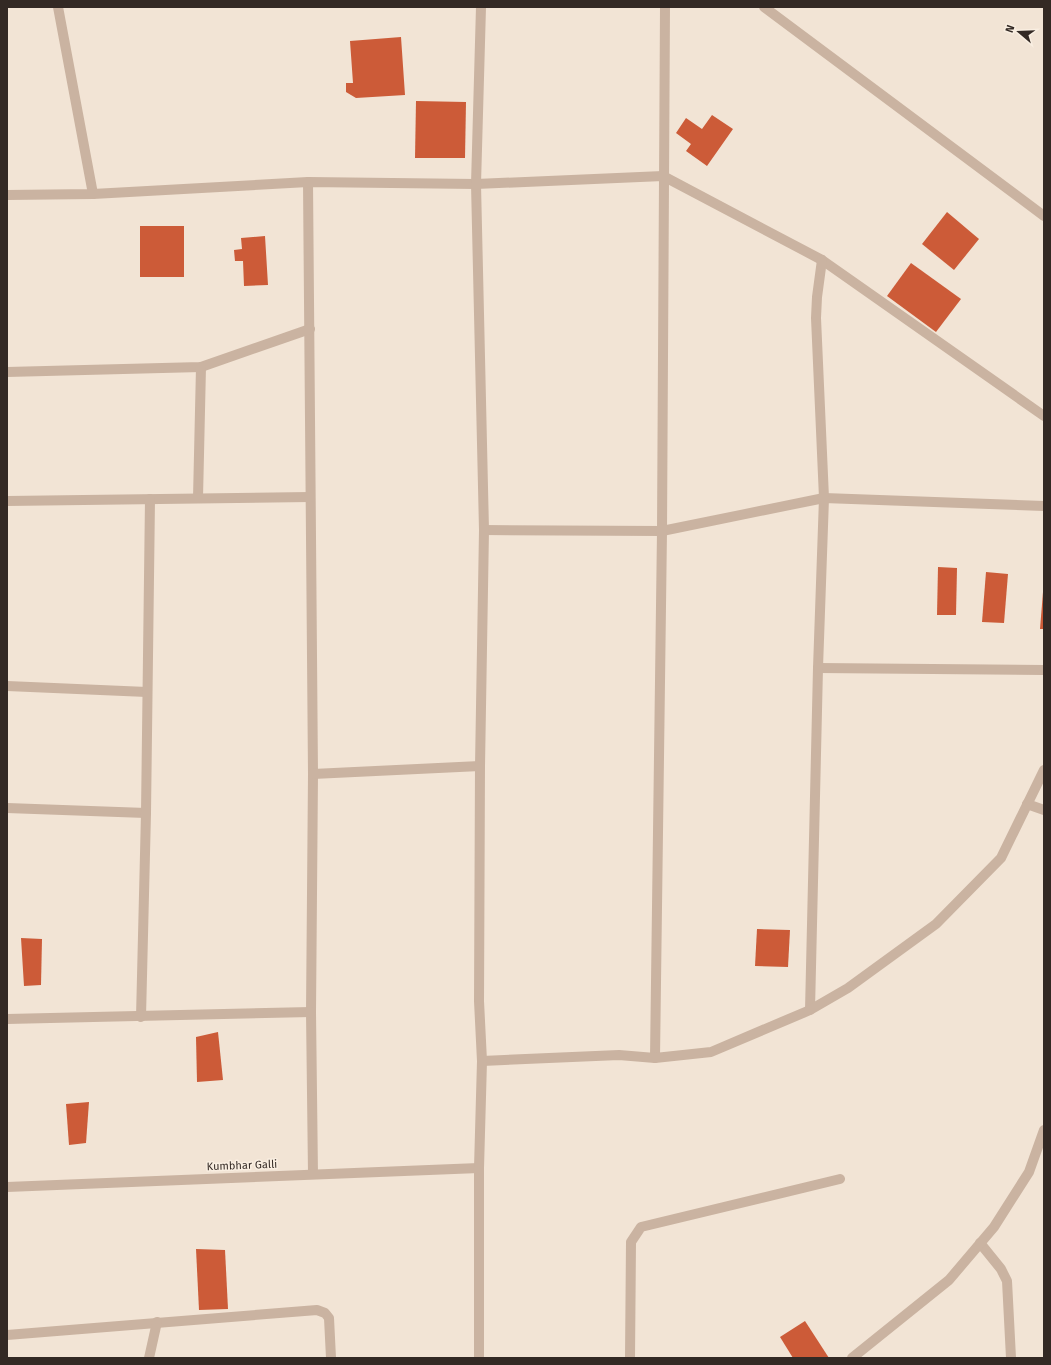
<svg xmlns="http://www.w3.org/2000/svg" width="1051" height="1365" font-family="'Fira Sans',sans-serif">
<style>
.building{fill:#cc5b38}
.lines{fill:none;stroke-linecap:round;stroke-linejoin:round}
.minor{stroke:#cab3a1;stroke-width:10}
.labels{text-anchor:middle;stroke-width:3;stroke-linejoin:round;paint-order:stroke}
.street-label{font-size:11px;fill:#332924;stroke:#f9eee1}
</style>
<rect width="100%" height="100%" fill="#f2e4d5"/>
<g class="building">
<path d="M401 37 405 95 356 98 346 92V83H353L350 41Z"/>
<path d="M416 101 466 102 465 158H415Z"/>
<path d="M712 115 733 129 707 166 686 151 691 144 676 133 686 118 702 129Z"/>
<path d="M947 212 979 239 954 270 922 244Z"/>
<rect x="140" y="226" width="44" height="51"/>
<path d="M265 236 268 285 244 286 243 261H235L234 250 242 249 241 238Z"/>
<path d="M911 263 961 299 936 332 887 296Z"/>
<path d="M938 567 957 568 956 615H937Z"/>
<path d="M986 572 1008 574 1004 623 982 622Z"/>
<path d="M1043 592 1044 593V629H1040Z"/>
<path d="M757 929 790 930 788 967 755 966Z"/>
<path d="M21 938 42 939 41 985 24 986Z"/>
<path d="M218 1032 223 1080 197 1082 196 1037Z"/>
<path d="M89 1102 86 1143 69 1145 66 1104Z"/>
<path d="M196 1249 225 1250 228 1309 199 1310Z"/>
<path d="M805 1321 829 1358H793L780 1337Z"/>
</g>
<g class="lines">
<g class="minor">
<path d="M58 7 93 194"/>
<path d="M764 7 1044 216"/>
<path d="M308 182 313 774 311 1012 313 1174"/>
<path d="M7 195 93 194 308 182 476 184 663 176 822 260 1044 416"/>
<path d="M7 372 201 367 310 329"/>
<path d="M198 498 201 367"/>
<path d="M7 501 310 497"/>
<path d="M484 530 662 531 824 498 1044 506"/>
<path d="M818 668 1044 670"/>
<path d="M7 686 147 692"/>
<path d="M313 774 480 766"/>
<path d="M1027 804 1044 810"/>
<path d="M7 808 146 813"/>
<path d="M810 1010 818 668 824 498 816 318 817 297 822 260"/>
<path d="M141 1017 146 813 150 499"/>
<path d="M7 1019 311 1012"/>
<path d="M655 1058 662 531 665 7"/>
<path d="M482 1061 619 1055 655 1058 711 1052 810 1010 848 988 936 924 1001 858 1044 770"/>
<path d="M7 1187 479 1168"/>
<path d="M980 1243 1001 1269 1007 1281 1011 1358"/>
<path d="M7 1335 317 1310 325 1313 329 1318 331 1358"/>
<path d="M149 1358 157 1322"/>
<path d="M479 1358V1168L482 1061 479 1001 480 766 484 530 476 184 481 7"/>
<path d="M630 1358 631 1242 641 1227 840 1179"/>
<path d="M852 1358 949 1280 994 1227 1029 1172 1044 1130"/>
</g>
</g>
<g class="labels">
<g class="street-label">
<text transform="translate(242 1165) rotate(-2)" y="4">Kumbhar Galli</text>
</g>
</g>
<rect width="1051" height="1365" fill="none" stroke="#332924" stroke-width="16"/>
<g transform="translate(1019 32) rotate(289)" stroke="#f9eee1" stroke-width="3" paint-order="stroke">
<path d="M0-3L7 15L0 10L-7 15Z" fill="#332924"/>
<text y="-6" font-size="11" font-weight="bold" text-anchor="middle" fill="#332924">N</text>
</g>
</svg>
